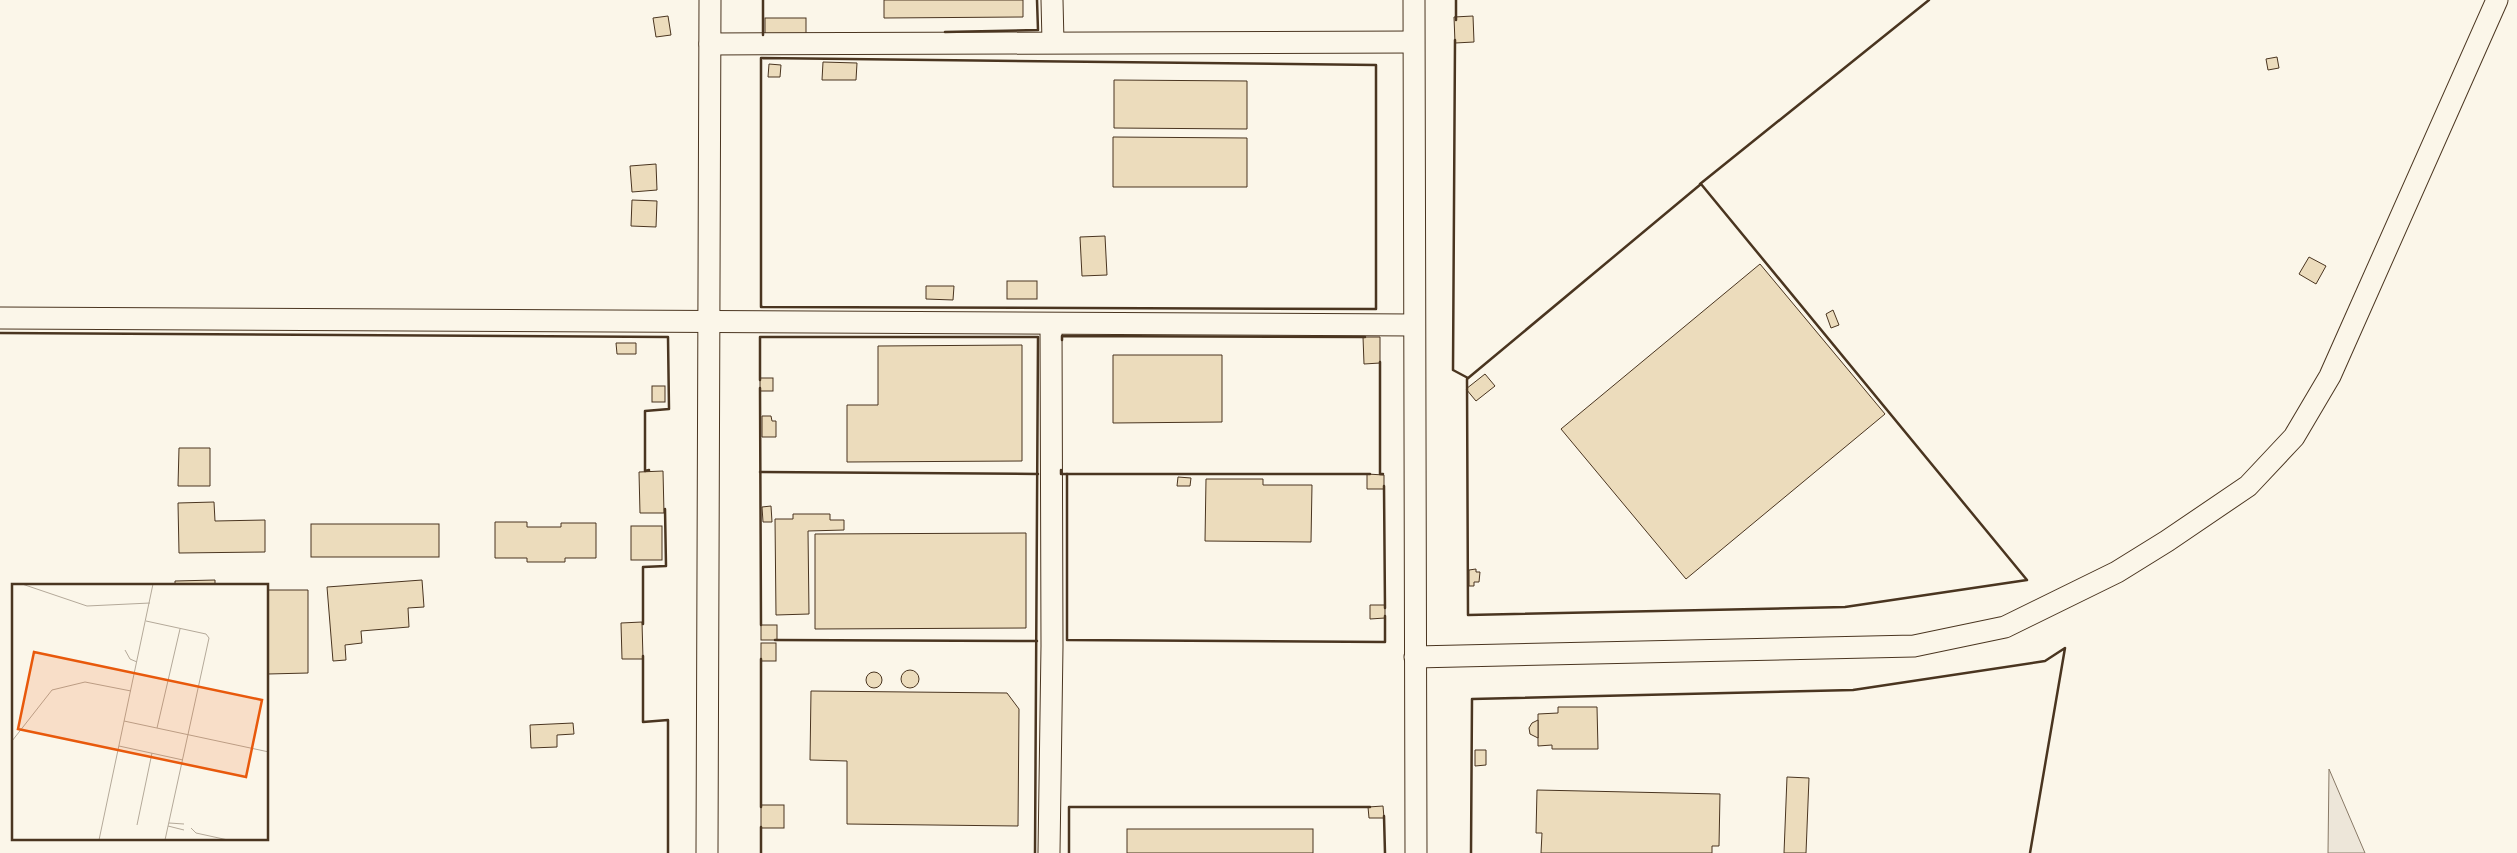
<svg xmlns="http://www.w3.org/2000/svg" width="2517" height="853" font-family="'DejaVu Sans',sans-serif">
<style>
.green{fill:#ede6d9;stroke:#887966}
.building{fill:#ecdcbc;stroke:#4a3520}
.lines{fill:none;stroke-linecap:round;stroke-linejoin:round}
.minor-casing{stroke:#4a3520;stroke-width:23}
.minor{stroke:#fbf6e9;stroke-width:21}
.wall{stroke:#4a3520;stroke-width:2.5}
.inset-road{fill:none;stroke:#b4a999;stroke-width:1}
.view{fill:#e8590c;fill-opacity:0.15;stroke:#e8590c;stroke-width:2.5}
.inset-edge{fill:none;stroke:#4a3520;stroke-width:2.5}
</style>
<rect width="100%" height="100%" fill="#fbf6e9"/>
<path class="green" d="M2329 769 2365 853H2328Z"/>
<g class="building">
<path d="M884 0H1023V17L884 18Z"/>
<path d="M668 16 671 35 656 37 653 18Z"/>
<path d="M1473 16 1474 42 1455 43 1454 17Z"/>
<rect x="765" y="18" width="41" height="16"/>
<path d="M2277 57 2279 68 2268 70 2266 59Z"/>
<path d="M823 62 857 63 856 80H822Z"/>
<path d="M769 64 781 65 780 77H768Z"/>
<path d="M1114 80 1247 81V129L1114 128Z"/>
<path d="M1113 137 1247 138V187H1113Z"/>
<path d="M656 164 657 190 632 192 630 166Z"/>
<path d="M632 200 657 201 656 227 631 226Z"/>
<path d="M1105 236 1107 275 1082 276 1080 237Z"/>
<path d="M2309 257 2326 266 2316 284 2299 274Z"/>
<path d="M1760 264 1885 414 1686 579 1561 429Z"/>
<rect x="1007" y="281" width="30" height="18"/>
<path d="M926 286H954L953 300 926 299Z"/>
<path d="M1833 310 1839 325 1831 328 1826 314Z"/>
<path d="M1363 337H1380V363L1364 364Z"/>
<path d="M616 343H636V354H617Z"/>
<path d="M1022 345V461L847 462V405H878V346Z"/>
<path d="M1113 355H1222V422L1113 423Z"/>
<path d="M1485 374 1495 386 1476 401 1466 389Z"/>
<rect x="760" y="378" width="13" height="13"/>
<rect x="652" y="386" width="13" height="16"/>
<path d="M762 416H771L772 421H776V437H762Z"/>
<path d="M179 448H210V486H178Z"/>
<path d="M663 471 664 513H640L639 472Z"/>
<path d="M1367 474 1384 475V489H1367Z"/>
<path d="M1178 477 1191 478 1190 486H1177Z"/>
<path d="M1206 479H1263V485H1312L1311 542 1205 541Z"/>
<path d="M214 502 215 521 265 520V552L179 553 178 503Z"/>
<path d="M771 506 772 522H763L762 507Z"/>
<path d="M793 514H830V520H844V530L808 531 809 614 776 615 775 519H793Z"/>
<path d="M495 522H527V527H561V523H596V558H565V562H527V558H495Z"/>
<rect x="311" y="524" width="128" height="33"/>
<rect x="631" y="526" width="31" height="34"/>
<path d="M1026 533V628L815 629V534Z"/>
<path d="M1476 569V572H1480L1479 582H1474V586H1469V570Z"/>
<path d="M215 580V586H175V581Z"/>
<path d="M422 580 424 607 408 608 409 627 361 631 362 643 345 645 346 660 333 661 327 587Z"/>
<path d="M268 590H308V673L268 674Z"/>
<path d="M1370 605H1385V618L1370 619Z"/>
<path d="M642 622 643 659H622L621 623Z"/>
<rect x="761" y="625" width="16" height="15"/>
<rect x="761" y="643" width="15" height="18"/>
<circle cx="910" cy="679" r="9"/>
<circle cx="874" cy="680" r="8"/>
<path d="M811 691 1007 693 1019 709 1018 826 847 824V761L810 760Z"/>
<path d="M1558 707H1597L1598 749H1552V745L1538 746V714L1558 713Z"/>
<path d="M1538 720V738L1530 734 1529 728 1532 723Z"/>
<path d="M573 723 574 734 557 735V747L531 748 530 725Z"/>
<path d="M1475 750H1486V765L1475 766Z"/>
<path d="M1787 777 1809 778 1806 853H1784Z"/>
<path d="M1537 790 1720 794 1719 846H1712V853H1541L1542 833H1536Z"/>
<rect x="761" y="805" width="23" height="23"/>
<path d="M1383 806 1384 818H1369L1368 807Z"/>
<rect x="1127" y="829" width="186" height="24"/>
</g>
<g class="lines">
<g class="minor-casing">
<g id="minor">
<path d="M1052 0 1053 42"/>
<path d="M1414 0 1416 853"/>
<path d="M710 44 1413 42"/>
<path d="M0 318 1414 325"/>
<path d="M1415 657 1914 646 2005 627 2117 572 2167 541 2248 486 2294 437 2330 376 2497 0"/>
<path d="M707 853 710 0"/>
<path d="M1049 853 1052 646 1051 324"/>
</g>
</g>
<use href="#minor" class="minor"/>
<g class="wall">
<path d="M763 0V35"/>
<path d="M1456 20V0"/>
<path d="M945 32 1038 30 1037 0"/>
<path d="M1455 40 1453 370 1468 378"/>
<path d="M761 58 1376 65V309L761 307Z"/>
<path d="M1700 184 1929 0"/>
<path d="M1701 184 2027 580 1845 607 1468 615 1467 379Z"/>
<path d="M0 333 668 337 669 409 645 411V471L649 470"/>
<path d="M1062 340V336L1365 337"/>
<path d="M1380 362V474H1383"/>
<path d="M760 380V337H1038L1035 853"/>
<path d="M760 388 761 625"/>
<path d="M1061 470V474H1370"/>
<path d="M760 472 1038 474"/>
<path d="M1067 474V640L1385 642V616"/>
<path d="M1384 486 1385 608"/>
<path d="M643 624V567L666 566 665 509"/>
<path d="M775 640 1037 641"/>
<path d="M643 656V722L668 720V853"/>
<path d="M761 659V807"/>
<path d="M1384 816 1385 853"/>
<path d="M761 827V853"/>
<path d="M1069 853V807H1370"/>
<path d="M1471 853 1472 699 1853 690 2045 661 2065 648 2030 853"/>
</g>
</g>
<g transform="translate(12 584)">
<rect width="256" height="256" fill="#fbf6e9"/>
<path class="inset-road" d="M10 0 75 22 138 19M134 37 194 50 197 54 153 256M113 66 118 75 125 78M112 137 257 168M145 144 168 45M0 157 40 106 73 98 119 107M107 162 171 176M157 239 172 240M125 241 140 169M156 242 172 246M179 244 184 249 216 256M87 256 141 0"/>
<path class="view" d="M22 68 250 116 234 193 6 145Z"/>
<rect width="256" height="256" class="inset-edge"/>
</g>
</svg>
